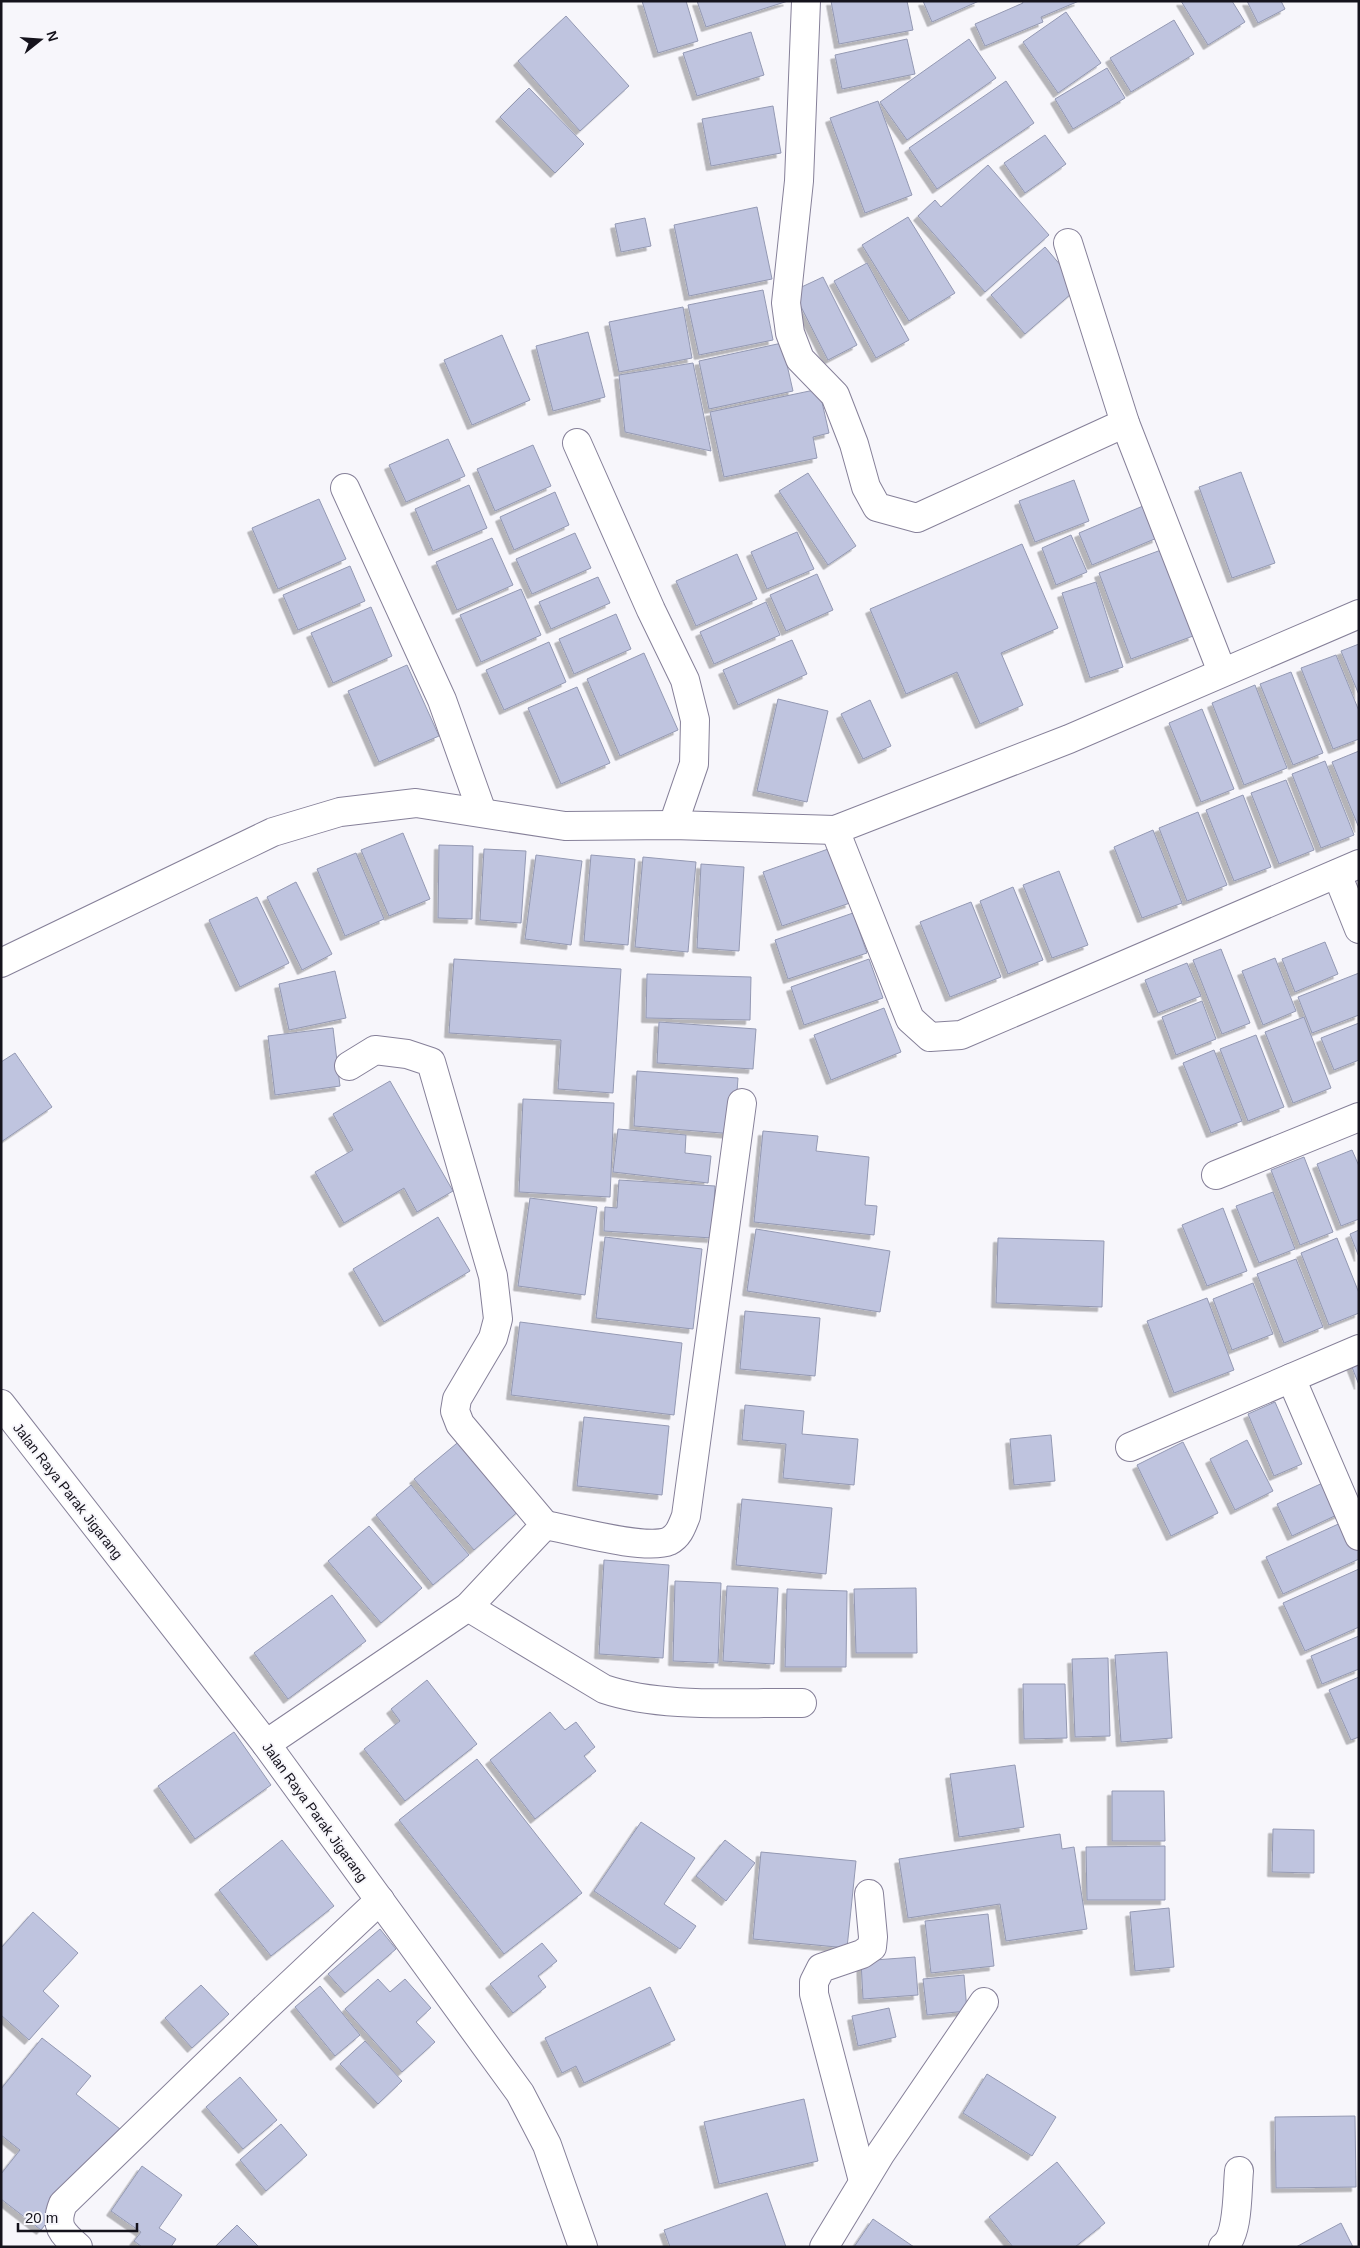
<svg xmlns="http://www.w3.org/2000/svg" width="1360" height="2248" font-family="Arial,sans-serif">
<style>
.building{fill:#bfc4df;stroke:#9499b3;filter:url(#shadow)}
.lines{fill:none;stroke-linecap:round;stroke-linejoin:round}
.minor-casing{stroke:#868099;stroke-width:30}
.minor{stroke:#fff;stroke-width:28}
.labels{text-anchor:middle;stroke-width:4;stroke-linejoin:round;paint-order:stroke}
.street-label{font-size:14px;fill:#15131c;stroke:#f7f6fb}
</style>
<defs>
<filter id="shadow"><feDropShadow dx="-4.5" dy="4.5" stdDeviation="0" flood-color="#0004"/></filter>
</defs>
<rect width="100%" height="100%" fill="#f7f6fb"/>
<g class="building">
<path d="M642 1H686L698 41 658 53Z"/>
<path d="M697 1H788L706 27Z"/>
<path d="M831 1H907L913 30 839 44Z"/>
<path d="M923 1H979L932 22Z"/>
<path d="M1022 1H1079L1041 17 1043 22 985 46 975 24 1023 3Z"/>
<path d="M1181 1H1232L1245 22 1208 45Z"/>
<path d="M1247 1H1281L1285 9 1258 23Z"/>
<path d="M1066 12 1101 63 1058 93 1023 42Z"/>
<path d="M566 16 629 86 580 131 518 61Z"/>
<path d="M1174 20 1194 54 1131 92 1110 58Z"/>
<path d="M751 32 764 75 697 96 683 53Z"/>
<path d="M907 39 915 74 842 89 835 55Z"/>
<path d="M969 39 996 78 907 140 880 102Z"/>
<path d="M1107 68 1125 98 1073 129 1055 99Z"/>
<path d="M1006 81 1034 123 937 189 909 148Z"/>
<path d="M529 88 584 144 555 173 500 117Z"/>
<path d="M878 101 912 195 865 213 830 118Z"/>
<path d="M773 106 781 153 711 166 702 119Z"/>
<path d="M1045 135 1066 164 1025 193 1004 163Z"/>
<path d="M988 165 1049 235 985 292 918 216 935 200 941 207Z"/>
<path d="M757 207 772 279 689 296 674 225Z"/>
<path d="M908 217 955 293 909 321 862 245Z"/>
<path d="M645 218 651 246 621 252 615 224Z"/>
<path d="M1045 247 1079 287 1025 334 991 295Z"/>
<path d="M867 263 909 340 876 358 834 281Z"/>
<path d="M823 277 857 345 828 360 793 291Z"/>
<path d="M763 290 773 340 699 355 688 305Z"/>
<path d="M683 307 692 358 619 372 609 322Z"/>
<path d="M588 332 605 397 553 411 536 346Z"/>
<path d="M502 335 530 400 472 425 444 360Z"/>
<path d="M782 343 793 391 709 409 699 361Z"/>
<path d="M693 363 711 451 625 432 619 375Z"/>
<path d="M819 389 829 433 813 437 817 458 724 477 710 412Z"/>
<path d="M448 439 465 476 406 502 389 465Z"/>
<path d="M533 445 551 486 495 511 477 469Z"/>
<path d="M1241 472 1275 563 1232 578 1199 487Z"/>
<path d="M808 473 856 546 828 565 779 491Z"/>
<path d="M1074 480 1089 521 1035 542 1019 501Z"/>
<path d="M469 485 487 528 433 551 415 509Z"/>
<path d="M555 492 569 525 514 550 500 517Z"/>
<path d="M319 499 346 559 278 589 252 528Z"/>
<path d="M1143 506 1157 538 1092 565 1079 533Z"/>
<path d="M797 532 814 569 767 589 751 552Z"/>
<path d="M575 533 591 568 532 594 516 559Z"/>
<path d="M1071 535 1087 572 1056 585 1042 548Z"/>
<path d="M492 538 513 585 457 610 436 562Z"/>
<path d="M1022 544 1058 628 1001 653 1023 705 980 724 957 672 906 694 870 609Z"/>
<path d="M1161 550 1193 636 1131 659 1099 573Z"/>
<path d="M737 554 757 599 696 626 676 581Z"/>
<path d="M350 566 365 601 298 630 283 595Z"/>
<path d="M817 574 833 610 786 631 770 595Z"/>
<path d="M598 577 610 603 551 629 539 602Z"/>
<path d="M1096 582 1123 667 1090 678 1062 593Z"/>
<path d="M521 589 541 635 481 662 460 615Z"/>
<path d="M766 602 780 635 714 664 700 632Z"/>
<path d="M371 607 392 656 333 683 311 633Z"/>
<path d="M616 614 631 649 574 674 559 639Z"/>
<path d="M792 640 807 674 738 705 723 670Z"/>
<path d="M549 642 566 682 504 710 486 670Z"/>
<path d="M1359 644V695L1341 651Z"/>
<path d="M644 653 678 730 620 756 587 679Z"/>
<path d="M1336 655 1359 711V739L1333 749 1301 668Z"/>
<path d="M407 665 439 736 379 762 348 691Z"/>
<path d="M1291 672 1323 753 1293 765 1260 684Z"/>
<path d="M1255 685 1287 768 1244 785 1212 703Z"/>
<path d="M577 687 610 763 561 784 528 708Z"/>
<path d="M778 699 828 711 807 802 757 791Z"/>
<path d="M870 700 891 746 863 759 841 714Z"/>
<path d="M1202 709 1234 789 1201 802 1169 723Z"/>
<path d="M1359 751V828L1332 762Z"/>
<path d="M1325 761 1354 835 1321 848 1292 774Z"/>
<path d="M1286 780 1314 850 1279 864 1251 793Z"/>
<path d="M1243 795 1271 867 1234 881 1206 810Z"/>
<path d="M1198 812 1227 885 1187 901 1159 828Z"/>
<path d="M1153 830 1182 903 1142 918 1114 847Z"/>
<path d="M403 833 430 899 389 916 361 850Z"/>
<path d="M439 845 473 846 472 919 438 918Z"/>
<path d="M831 848 850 903 782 926 763 872Z"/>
<path d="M484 849 526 851 521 923 480 920Z"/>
<path d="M356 853 384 919 345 936 317 869Z"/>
<path d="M536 855 582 861 571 945 525 939Z"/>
<path d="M591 855 635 859 628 945 584 941Z"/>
<path d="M643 857 696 862 688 952 635 947Z"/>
<path d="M701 864 744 867 739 951 697 948Z"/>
<path d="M1059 871 1088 945 1052 958 1023 885Z"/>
<path d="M296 882 332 954 302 970 267 897Z"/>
<path d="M1013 887 1043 960 1008 974 980 901Z"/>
<path d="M257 897 289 963 240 987 209 920Z"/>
<path d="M971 902 1001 977 950 997 920 922Z"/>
<path d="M853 913 867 953 788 979 775 940Z"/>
<path d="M1325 942 1338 974 1295 992 1282 959Z"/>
<path d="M1221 949 1250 1023 1222 1034 1193 960Z"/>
<path d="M1275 958 1296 1011 1263 1025 1242 971Z"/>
<path d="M454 959 621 969 613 1093 558 1089 561 1040 449 1033Z"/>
<path d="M869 959 883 998 804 1025 791 987Z"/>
<path d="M1187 963 1201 996 1158 1013 1145 980Z"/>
<path d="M335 971 346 1018 289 1030 279 984Z"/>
<path d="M1359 973V1015L1312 1033 1298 997Z"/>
<path d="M647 974 751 977 750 1020 646 1018Z"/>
<path d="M1202 1001 1216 1039 1176 1055 1162 1017Z"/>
<path d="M884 1008 901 1052 831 1080 814 1035Z"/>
<path d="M1304 1017 1331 1088 1293 1103 1265 1032Z"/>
<path d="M659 1022 756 1029 753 1069 657 1063Z"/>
<path d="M1359 1023V1060L1334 1070 1321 1038Z"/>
<path d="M333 1028 340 1086 275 1095 268 1036Z"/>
<path d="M1256 1035 1284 1107 1248 1121 1220 1049Z"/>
<path d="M1214 1050 1242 1121 1211 1133 1183 1063Z"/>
<path d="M15 1053 52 1107 1 1142V1062Z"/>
<path d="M637 1071 738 1078 734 1134 634 1126Z"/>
<path d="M390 1081 453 1191 417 1212 404 1188 344 1223 315 1172 353 1150 333 1114Z"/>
<path d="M523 1099 614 1103 610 1197 519 1192Z"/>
<path d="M618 1129 686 1135 685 1153 711 1156 708 1183 613 1172Z"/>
<path d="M763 1131 818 1136 816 1151 869 1157 865 1205 877 1206 874 1235 754 1222Z"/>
<path d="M1352 1150 1359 1166V1219L1341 1226 1317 1164Z"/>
<path d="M1304 1157 1333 1232 1300 1245 1271 1170Z"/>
<path d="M619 1180 715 1186 712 1238 604 1231 605 1207 617 1208Z"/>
<path d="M1273 1192 1295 1249 1259 1263 1236 1206Z"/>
<path d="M530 1198 597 1207 585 1295 518 1286Z"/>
<path d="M1223 1208 1247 1271 1207 1286 1182 1225Z"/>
<path d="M438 1217 470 1271 384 1322 353 1269Z"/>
<path d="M756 1229 890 1251 880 1312 747 1291Z"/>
<path d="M1359 1230V1257L1350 1234Z"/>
<path d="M605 1237 702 1249 693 1329 596 1318Z"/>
<path d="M998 1238 1104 1241 1102 1307 996 1303Z"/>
<path d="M1337 1238 1359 1293V1313L1329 1325 1301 1253Z"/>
<path d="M1296 1259 1323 1327 1284 1343 1257 1274Z"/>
<path d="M1253 1283 1273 1334 1232 1350 1213 1299Z"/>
<path d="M1207 1298 1234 1370 1174 1393 1147 1321Z"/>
<path d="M745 1311 820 1318 815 1376 740 1369Z"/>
<path d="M520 1322 682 1343 674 1415 511 1395Z"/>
<path d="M1359 1359V1385L1350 1362Z"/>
<path d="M1275 1402 1302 1464 1274 1476 1248 1414Z"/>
<path d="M745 1405 804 1411 802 1434 858 1439 854 1485 783 1478 786 1444 742 1440Z"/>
<path d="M584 1417 669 1426 662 1495 577 1486Z"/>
<path d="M1051 1435 1055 1481 1014 1485 1010 1439Z"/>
<path d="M462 1439 521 1509 474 1550 414 1479Z"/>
<path d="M1247 1440 1273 1491 1235 1510 1210 1459Z"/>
<path d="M1183 1442 1218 1513 1171 1536 1137 1465Z"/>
<path d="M1327 1481 1341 1513 1292 1536 1277 1504Z"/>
<path d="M411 1485 469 1555 433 1585 376 1515Z"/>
<path d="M742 1499 832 1508 826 1574 736 1565Z"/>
<path d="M1345 1521 1359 1551V1559L1283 1594 1266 1557Z"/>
<path d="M369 1526 422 1588 381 1623 328 1561Z"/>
<path d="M604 1560 669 1565 663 1658 599 1654Z"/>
<path d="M1359 1569V1627L1305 1651 1283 1603Z"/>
<path d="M675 1581 721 1583 718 1663 673 1661Z"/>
<path d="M727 1586 778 1588 774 1664 723 1661Z"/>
<path d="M916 1588 917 1653H856L854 1589Z"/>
<path d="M787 1589 847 1591 846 1667H785Z"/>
<path d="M332 1595 366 1641 288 1699 254 1653Z"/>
<path d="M1359 1636V1669L1322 1684 1311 1656Z"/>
<path d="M1167 1652 1172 1738 1121 1742 1115 1655Z"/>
<path d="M1108 1658 1110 1736 1075 1737 1072 1659Z"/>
<path d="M1359 1677V1737L1351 1740 1329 1690Z"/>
<path d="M427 1680 477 1744 405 1801 364 1749 400 1721 391 1709Z"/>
<path d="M1023 1684H1065L1067 1738 1024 1739Z"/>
<path d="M550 1712 565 1730 576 1722 595 1747 584 1756 596 1771 535 1819 490 1760Z"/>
<path d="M234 1732 271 1785 195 1839 158 1786Z"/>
<path d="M477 1759 582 1893 504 1954 399 1820Z"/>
<path d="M1015 1765 1024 1827 959 1837 950 1774Z"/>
<path d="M1112 1791H1164L1165 1841H1112Z"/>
<path d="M641 1822 695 1858 664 1904 696 1926 680 1949 594 1891Z"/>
<path d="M1273 1829 1314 1830V1873L1272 1872Z"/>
<path d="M1060 1834 1062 1849 1074 1847 1087 1929 1006 1941 1000 1904 908 1918 899 1859Z"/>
<path d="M282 1840 334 1906 271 1956 219 1890Z"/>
<path d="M725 1840 755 1863 726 1901 696 1876Z"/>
<path d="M1165 1846V1900H1087L1086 1847Z"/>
<path d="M761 1852 856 1861 847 1948 753 1939Z"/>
<path d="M1169 1908 1174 1967 1135 1971 1130 1912Z"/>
<path d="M33 1912 78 1953 43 1991 59 2006 29 2040 1 2015V1948Z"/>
<path d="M988 1914 994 1966 931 1973 925 1921Z"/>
<path d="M380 1929 396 1949 345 1993 328 1974Z"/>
<path d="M542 1943 557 1961 538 1976 546 1987 513 2013 490 1984Z"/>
<path d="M915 1957 918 1995 863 1999 861 1961Z"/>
<path d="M964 1975 967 2011 927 2015 923 1979Z"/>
<path d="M378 1979 390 1992 405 1979 431 2008 416 2022 435 2042 402 2072 345 2009Z"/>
<path d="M201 1985 229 2014 192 2048 165 2018Z"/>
<path d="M320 1986 360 2035 335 2056 295 2007Z"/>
<path d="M650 1987 675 2040 584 2083 576 2066 562 2073 545 2038Z"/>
<path d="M889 2008 896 2037 858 2046 852 2016Z"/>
<path d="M42 2038 91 2076 76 2094 120 2129 41 2230 1 2199V2174L20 2150 1 2135V2089Z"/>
<path d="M365 2041 402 2081 378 2104 340 2064Z"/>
<path d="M987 2074 1056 2117 1032 2156 963 2113Z"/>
<path d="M240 2077 277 2120 243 2149 206 2107Z"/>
<path d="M804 2099 818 2161 719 2184 704 2122Z"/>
<path d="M1355 2116 1356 2187 1276 2188 1275 2117Z"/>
<path d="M281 2124 307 2155 266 2191 240 2160Z"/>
<path d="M1057 2162 1105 2223 1075 2247H1013L989 2217Z"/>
<path d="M142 2166 182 2195 159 2228 176 2239 171 2247H142L134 2241 141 2232 111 2211Z"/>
<path d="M767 2193 786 2247H670L664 2230Z"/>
<path d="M873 2219 914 2247H854Z"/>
<path d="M1341 2223 1353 2247H1296Z"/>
<path d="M237 2225 259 2247H215Z"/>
</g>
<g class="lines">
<g class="minor-casing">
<g id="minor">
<path d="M806 1 799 181 786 303 790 333 800 359 835 395 854 444 866 487 877 507 917 518 1125 423"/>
<path d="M1068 243 1125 423 1222 672"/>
<path d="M577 443 651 610 685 680 695 720 694 764 673 825"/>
<path d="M345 488 442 700 482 812"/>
<path d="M835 830 910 1019 930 1037 961 1035 1359 864"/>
<path d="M1337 874 1359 929"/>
<path d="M1 963 273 832 340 812 416 803 565 826 673 825 835 830 1069 739 1359 614"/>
<path d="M1216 1175 1359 1117"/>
<path d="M1291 1378 1359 1536"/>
<path d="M1 1404 266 1744 520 2093 547 2145 583 2247"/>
<path d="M1130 1447 1359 1349"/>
<path d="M545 1525C572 1530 646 1551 669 1541 679 1536 682 1526 686 1516L742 1103"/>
<path d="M468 1607 604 1689C663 1709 740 1702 802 1703"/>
<path d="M266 1744 468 1607 545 1525 460 1424 455 1411 457 1399 493 1338 498 1319 493 1276 431 1062 407 1054 375 1050 349 1066"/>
<path d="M863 2181 814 1994V1982L821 1968 862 1954 872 1947 873 1937 869 1894"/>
<path d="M78 2247C62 2233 54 2226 63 2204L262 2011 380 1900"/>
<path d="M824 2247 881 2153 984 2002"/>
<path d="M1223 2247C1239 2236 1237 2190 1239 2171"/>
</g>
</g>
<use href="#minor" class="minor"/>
</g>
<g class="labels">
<g class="street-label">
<text transform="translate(68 1491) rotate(52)" y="5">Jalan Raya Parak Jigarang</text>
<text transform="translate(315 1812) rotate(54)" y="5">Jalan Raya Parak Jigarang</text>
</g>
</g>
<rect width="1360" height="2248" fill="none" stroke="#15131c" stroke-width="5"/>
<g transform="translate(40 40) rotate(73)" stroke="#f7f6fb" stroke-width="4" paint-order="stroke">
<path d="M0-4L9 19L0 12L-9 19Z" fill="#15131c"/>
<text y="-8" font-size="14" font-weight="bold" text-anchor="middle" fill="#15131c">N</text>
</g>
<path d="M18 2223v8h119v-8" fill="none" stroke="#15131c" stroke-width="2.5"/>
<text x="25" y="2223" font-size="15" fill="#15131c" stroke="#f7f6fb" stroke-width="4" paint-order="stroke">20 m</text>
</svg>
